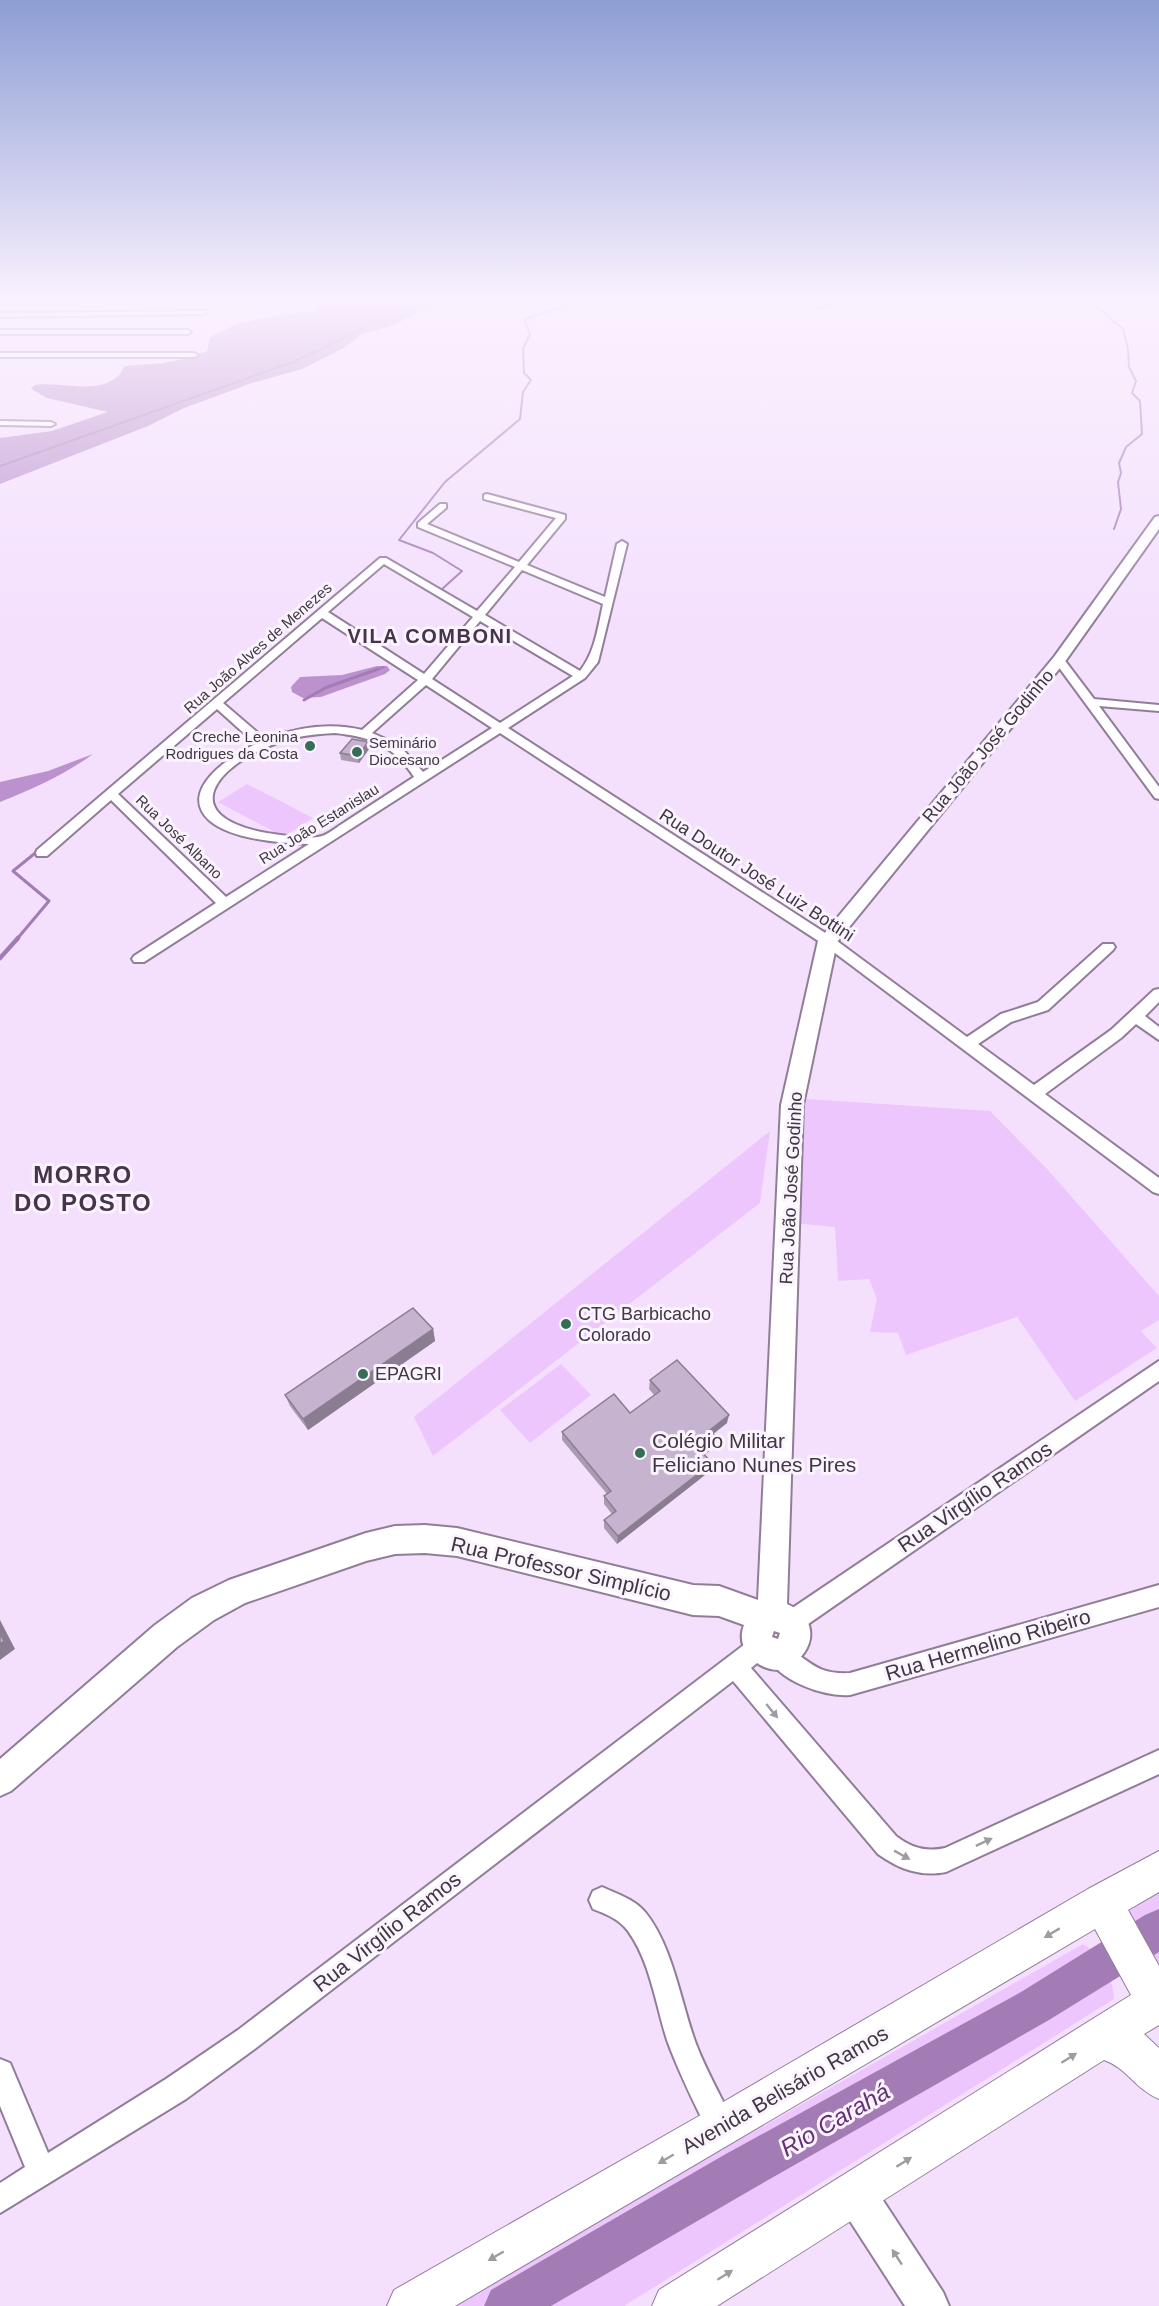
<svg xmlns="http://www.w3.org/2000/svg" width="1159" height="2306" font-family="Arial,sans-serif">
<style>
.green{fill:#edc6fd}
.forest{fill:#bb92cd}
.lines{fill:none;stroke-linecap:round;stroke-linejoin:round}
.stream-far2{stroke:#a47cb5;stroke-width:2}
.stream-far1{stroke:#a47cb5;stroke-width:3}
.stream{stroke:#a47cb5;stroke-width:4.5}
.river{fill:#a47cb5;fill-rule:evenodd}
.street-casing{stroke:#907e98;stroke-width:4}
.secondary-casing{stroke:#907e98;stroke-width:4}
.primary-casing{stroke:#907e98;stroke-width:2}
.street{fill:#fff;fill-rule:evenodd}
.secondary{fill:#fff;fill-rule:evenodd}
.primary{fill:#fff;fill-rule:evenodd}
.wall{fill:#aa9ab2}
.shaded-wall{fill:#8b7d91}
.building{fill:#c6b3cf;stroke:#8b7d91;stroke-width:1.5}
.oneway{fill:#9f9ca1}
.poi-dot{fill:#346e57;stroke:#fbf3fe;stroke-width:2}
.labels{text-anchor:middle;stroke-width:6;stroke-linejoin:round;paint-order:stroke}
.far-street-label{font-size:15px;fill:#3f3843;stroke:#fbf3fe}
.far-poi-label{font-size:15px;fill:#3f3843;stroke:#fbf3fe;text-anchor:end}
.street-label{font-size:18px;fill:#3f3843;stroke:#fbf3fe}
.poi-label{font-size:18px;fill:#3f3843;stroke:#fbf3fe;text-anchor:start}
.far-district-label{font-size:20px;font-weight:bold;letter-spacing:1.5px;fill:#45354b;stroke:#fbf3fe}
.near-poi-label{font-size:21px;fill:#3f3843;stroke:#fbf3fe;text-anchor:start}
.near-street-label{font-size:21px;fill:#3f3843;stroke:#fbf3fe}
.district-label{font-size:24px;font-weight:bold;letter-spacing:1.5px;fill:#45354b;stroke:#fbf3fe}
.near-water-label{font-size:24px;font-style:italic;fill:#633077;stroke:#fbf3fe}
</style>
<rect width="100%" height="100%" fill="#f4e0fd"/>
<g class="green">
<path d="M247 784 313 818 284 837 218 802Z"/>
<path d="M806 1099 990 1111 1048 1170 1159 1296V1320L1141 1331 1157 1348 1075 1401 1017 1317 906 1355 898 1333 870 1332 877 1299 869 1279 838 1281 835 1227 793 1223Z"/>
<path d="M770 1131 760 1203 433 1456 414 1417Z"/>
<path d="M561 1364 591 1395 530 1443 500 1410Z"/>
<path d="M1159 1891V1969L1127 1910Z"/>
<path d="M1083 1944C1099 1952 1114 1980 1114 1999L624 2306H448Z"/>
</g>
<g class="forest">
<path d="M322 300H423L435 303 392 326 362 334 344 348 302 369 252 383 184 408 148 426 0 484V438L52 431 108 412 47 398 33 390 31 388 35 385C59 381 96 395 117 377 121 374 121 370 125 366L164 363 192 357 207 351 210 338C241 317 281 317 316 310Z"/>
<path d="M377 666H387L390 670 385 674 321 697 303 698 292 692 291 687 300 677 342 675Z"/>
<path d="M93 754C64 775 33 789 0 802V782L48 771Z"/>
</g>
<g class="lines">
<g class="stream-far2">
<path d="M1089 300 1123 329 1128 349 1129 367 1136 381 1132 393 1140 401 1142 434 1126 447 1119 463 1121 473 1118 482 1121 509 1114 529"/>
<path d="M818 310 841 300"/>
<path d="M0 466 296 361 364 328 412 300"/>
<path d="M441 590 462 571 433 553 399 540 445 482 520 419 523 392 531 380 524 373 523 349 530 334 524 319 569 305 571 300"/>
<path d="M373 671 384 667"/>
</g>
<g class="stream-far1">
<path d="M304 700 325 688 378 669"/>
<path d="M17 939 49 901 13 871 39 850"/>
</g>
<path class="stream" d="M0 958 18 938"/>
<path class="river" d="M1159 1909V1952L1049 2020 756 2187 551 2306H484L491 2290 724 2155 1021 1992 1145 1915Z"/>
<g class="street-casing">
<g id="street">
<path d="M207 311 205 314 0 317V313Z"/>
<path d="M0 330H188L191 332 188 334H0Z"/>
<path d="M0 353H194L198 355 194 357H0Z"/>
<path d="M0 421 51 422 55 424 51 426 0 425Z"/>
<path d="M487 494 565 515V519L527 565 605 597 617 544 622 541 627 544 598 662 585 678 508 728 833 938 967 1037 1001 1014 1038 1002 1103 944H1113L1115 947 1113 950 1048 1010 1011 1022 978 1044 1034 1085 1111 1030 1154 990 1159 989V1002L1145 1016 1159 1027V1040L1136 1024 1121 1038 1045 1094 1159 1178V1194L1153 1192 823 944 500 733 144 962H134L132 959 134 956 216 903 111 800 47 856H37L36 853 37 850 380 558H386L477 611 515 567 418 527V523L440 504H446V508L427 524 519 562 556 518 484 499V495ZM384 564 473 617 424 674 328 612ZM522 570 603 604C598 627 595 652 580 671L485 615ZM322 618 418 680 362 730C330 722 295 728 265 739L223 703ZM480 621 573 676 500 723 432 679ZM426 685 492 728 423 772 399 745 372 733ZM217 709 256 744C231 755 176 791 210 821 233 840 281 843 309 844L226 897 118 794ZM335 733C372 737 393 745 414 777 391 792 368 807 345 822 338 826 329 834 322 836 309 840 280 835 267 833 174 816 216 765 277 743 296 736 315 734 335 733Z"/>
<path d="M1059 657 1063 658 1094 699 1159 705V711L1099 706 1159 787V799L1155 798 1055 662 1054 660Z"/>
<path d="M1159 1361V1381L798 1631 790 1634 782 1631 779 1623 782 1615Z"/>
<path d="M1159 1585V1607L850 1695C824 1697 778 1681 767 1655L751 1668 896 1836C912 1848 925 1852 945 1848L1159 1750V1774L946 1872C920 1877 899 1869 878 1854L733 1681 256 2048 186 2099 0 2213V2183L25 2167 0 2106V2059L10 2063 48 2153 166 2079 238 2030 753 1638 761 1635 769 1638 772 1646 778 1644C809 1656 811 1675 850 1673Z"/>
<path d="M602 1887C617 1894 634 1899 645 1912 673 1946 681 2004 696 2044 707 2073 723 2099 735 2127L731 2137 721 2141 711 2137C695 2105 679 2073 667 2040 656 2005 650 1961 628 1931 619 1919 606 1914 593 1909L589 1900 593 1891Z"/>
</g>
</g>
<g class="secondary-casing">
<g id="secondary">
<path d="M1159 516V529L1064 663 837 942 803 1105 787 1604C824 1619 814 1661 778 1670 755 1669 735 1648 744 1625L719 1616 693 1615 457 1556 425 1553 395 1554 366 1561 245 1603 214 1620 177 1647 11 1791 0 1796V1759L155 1625 192 1598 229 1580 366 1533 395 1526 425 1525 457 1528 693 1585 719 1586 758 1600 781 1105 818 941 1054 657 1155 517ZM774 1631 780 1633 778 1639 772 1637Z"/>
<path d="M855 2173 869 2179 943 2292 949 2306H905L841 2207 835 2193 841 2179Z"/>
</g>
</g>
<g class="primary-casing">
<path id="primary" d="M1159 1851V1892L1128 1910 1159 1966V2025L1144 2034 1159 2048V2099C1135 2089 1127 2068 1104 2060L717 2306H652L659 2290 1131 1995 1095 1929 455 2306H387L394 2290 706 2112 1088 1889Z"/>
</g>
<use href="#street" class="street"/>
<use href="#secondary" class="secondary"/>
<use href="#primary" class="primary"/>
</g>
<g class="wall">
<path d="M369 749 359 763 341 760 340 753Z"/>
<path d="M433 1329 435 1341 308 1430 290 1406 285 1395Z"/>
<path d="M650 1380 727 1423 713 1434 716 1446 704 1455 710 1471 617 1544 604 1528V1520L612 1514 604 1504V1496L607 1494 562 1440V1432L630 1413 654 1395 649 1389Z"/>
</g>
<g class="shaded-wall">
<path d="M368 742 369 749 359 763 358 756Z"/>
<path d="M433 1329 435 1341 308 1430 303 1419Z"/>
<path d="M729 1415 727 1423 708 1438 710 1430Z"/>
<path d="M717 1438 716 1446 699 1459 701 1451Z"/>
<path d="M712 1463 710 1471 617 1544 618 1536Z"/>
<path d="M0 1620 15 1649 0 1660Z"/>
</g>
<g class="building">
<path d="M352 739 368 742 358 756 340 753Z"/>
<path d="M413 1308 433 1329 303 1419 285 1395Z"/>
<path d="M677 1360 729 1415 710 1430 717 1438 701 1451 712 1463 618 1536 604 1520 616 1511 604 1496 611 1491 562 1432 614 1394 630 1413 660 1391 650 1380Z"/>
<path d="M0 1634 4 1641 0 1644Z"/>
</g>
<defs><path id="oneway-solid" d="M-6-.8H1V-3.2L6.5 0L1 3.2V.8H-6Z" transform="scale(1.5)"/></defs>
<g class="oneway">
<use href="#oneway-solid" transform="translate(772 1711) rotate(51)"/>
<use href="#oneway-solid" transform="translate(984 1842) rotate(-25)"/>
<use href="#oneway-solid" transform="translate(902 1855) rotate(29)"/>
<use href="#oneway-solid" transform="translate(1052 1933) rotate(149)"/>
<use href="#oneway-solid" transform="translate(1069 2058) rotate(-32)"/>
<use href="#oneway-solid" transform="translate(666 2159) rotate(150)"/>
<use href="#oneway-solid" transform="translate(904 2162) rotate(-32)"/>
<use href="#oneway-solid" transform="translate(496 2256) rotate(150)"/>
<use href="#oneway-solid" transform="translate(897 2257) rotate(-123)"/>
<use href="#oneway-solid" transform="translate(725 2275) rotate(-32)"/>
</g>
<linearGradient id="sky" x2="0" y2="1"><stop stop-color="#8d9ed4"/><stop offset="0.48" stop-color="#faf1fe"/><stop offset="1" stop-color="#faf1fe" stop-opacity="0"/></linearGradient>
<rect width="1159" height="623" fill="url(#sky)"/>
<g class="poi-dot">
<circle cx="310" cy="746" r="6"/>
<circle cx="357" cy="752" r="6"/>
<circle cx="566" cy="1324" r="6"/>
<circle cx="363" cy="1374" r="6"/>
<circle cx="640" cy="1453" r="6"/>
</g>
<g class="labels">
<g class="far-street-label">
<text transform="translate(258 648) rotate(-41)" y="5">Rua João Alves de Menezes</text>
<text transform="translate(319 824) rotate(-32)" y="5">Rua João Estanislau</text>
<text transform="translate(179 837) rotate(44)" y="5">Rua José Albano</text>
</g>
<g class="far-poi-label">
<text x="298" y="742">Creche Leonina<tspan x="298" dy="17">Rodrigues da Costa</tspan></text>
<text x="369" y="748" text-anchor="start">Seminário<tspan x="369" dy="17">Diocesano</tspan></text>
</g>
<g class="street-label">
<text transform="translate(988 746) rotate(-50)" y="6">Rua João José Godinho</text>
<text transform="translate(757 875) rotate(33)" y="6">Rua Doutor José Luiz Bottini</text>
<text transform="translate(791 1188) rotate(-87)" y="6">Rua João José Godinho</text>
</g>
<g class="poi-label">
<text x="578" y="1320">CTG Barbicacho<tspan x="578" dy="21">Colorado</tspan></text>
<text x="375" y="1380">EPAGRI</text>
</g>
<g class="far-district-label">
<text x="430" y="643">VILA COMBONI</text>
</g>
<g class="near-poi-label">
<text x="652" y="1448">Colégio Militar<tspan x="652" dy="24">Feliciano Nunes Pires</tspan></text>
</g>
<g class="near-street-label">
<text transform="translate(975 1497) rotate(-34)" y="7">Rua Virgílio Ramos</text>
<text transform="translate(561 1569) rotate(13)" y="7">Rua Professor Simplício</text>
<text transform="translate(988 1645) rotate(-16)" y="7">Rua Hermelino Ribeiro</text>
<text transform="translate(387 1932) rotate(-38)" y="7">Rua Virgílio Ramos</text>
<text transform="translate(785 2090) rotate(-30)" y="7">Avenida Belisário Ramos</text>
</g>
<g class="district-label">
<text x="83" y="1183">MORRO<tspan x="83" dy="28">DO POSTO</tspan></text>
</g>
<g class="near-water-label">
<text transform="translate(835 2120) rotate(-30)" y="8">Rio Carahá</text>
</g>
</g>
</svg>
